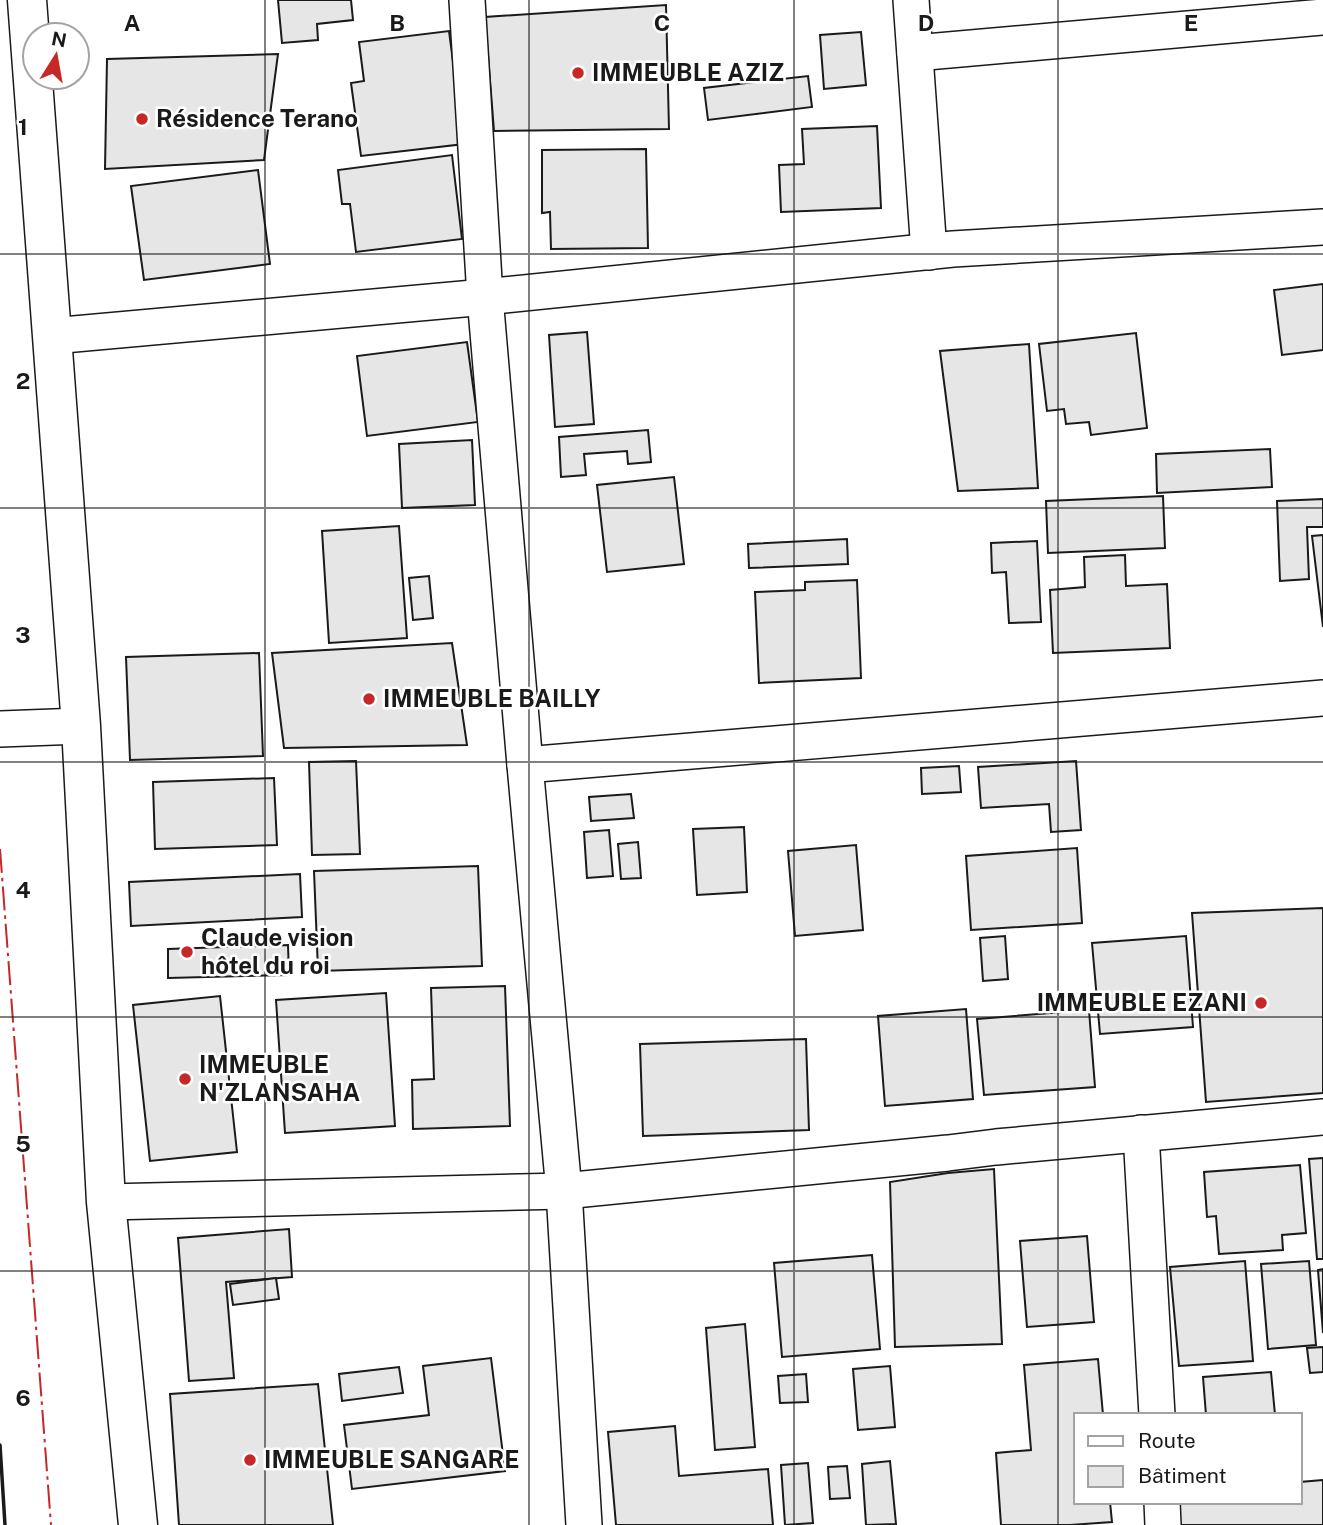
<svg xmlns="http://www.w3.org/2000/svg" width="1323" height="1525" font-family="'Public Sans',sans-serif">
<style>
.building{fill:#e6e6e6;stroke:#1a1a1a;stroke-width:2}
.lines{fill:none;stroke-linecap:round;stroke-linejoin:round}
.minor-casing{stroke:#1a1a1a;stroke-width:38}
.tertiary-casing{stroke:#1a1a1a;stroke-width:41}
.minor{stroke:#fff;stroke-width:35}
.tertiary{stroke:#fff;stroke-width:38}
.wall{stroke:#1a1a1a;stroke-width:3.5}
.power{stroke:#c62828;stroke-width:2;stroke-dasharray:24 5 3.5 5;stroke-linecap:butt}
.grid{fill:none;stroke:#1a1a1a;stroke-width:2;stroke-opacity:0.55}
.poi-dot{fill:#c62828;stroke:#fff;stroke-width:2.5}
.labels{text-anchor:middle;stroke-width:5;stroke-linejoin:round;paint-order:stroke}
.poi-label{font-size:24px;font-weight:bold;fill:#1a1a1a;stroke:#fff;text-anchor:start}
.grid-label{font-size:23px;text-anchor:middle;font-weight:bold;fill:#1a1a1a;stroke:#fff;stroke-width:5;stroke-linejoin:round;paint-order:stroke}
</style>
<rect width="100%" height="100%" fill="#fff"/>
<g class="building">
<path d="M278 0H351L353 20 317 24 318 40 282 43Z"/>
<path d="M666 5 669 129 494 131 485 17Z"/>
<path d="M449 31 464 144 361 156 351 83 364 81 359 42Z"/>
<path d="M861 32 866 85 824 89 820 35Z"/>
<path d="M278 54 264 160 105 169 107 59Z"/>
<path d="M808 76 812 107 708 120 704 88Z"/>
<path d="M877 126 881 208 781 212 779 165 804 164 802 129Z"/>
<path d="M646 149 648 248 551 249 550 212 542 213V150Z"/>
<path d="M452 155 462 239 356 252 350 204H342L338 170Z"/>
<path d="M258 170 270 264 144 280 131 186Z"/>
<path d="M1323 284V350L1282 355 1274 290Z"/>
<path d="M587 332 594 424 555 427 549 335Z"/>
<path d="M1136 333 1147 428 1091 435 1089 422 1066 424 1064 409 1047 411 1039 344Z"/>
<path d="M467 342 478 422 367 436 357 356Z"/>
<path d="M1029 344 1038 488 958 491 940 351Z"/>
<path d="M648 430 651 462 628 464 627 451 584 454 586 475 561 477 559 437Z"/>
<path d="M472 440 475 505 402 508 399 444Z"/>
<path d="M1270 449 1272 487 1157 493 1156 454Z"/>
<path d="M674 477 684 564 607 572 597 485Z"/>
<path d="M1163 496 1165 548 1048 553 1046 501Z"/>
<path d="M1323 499V527H1307L1309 579 1280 581 1277 501Z"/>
<path d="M399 526 407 638 329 643 322 531Z"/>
<path d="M1323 535V627L1312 536Z"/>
<path d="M847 539 848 564 749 568 748 544Z"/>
<path d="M1037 541 1041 622 1009 623 1006 572 992 573 991 543Z"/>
<path d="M1125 555 1126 586 1167 584 1170 648 1053 653 1050 590 1085 587 1084 557Z"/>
<path d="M429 576 433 618 413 620 409 578Z"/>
<path d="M857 580 861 678 759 683 755 592 805 590V582Z"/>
<path d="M452 643 467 745 284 748 272 653Z"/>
<path d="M259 653 263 756 130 760 126 657Z"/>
<path d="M356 761 360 854 312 855 309 762Z"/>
<path d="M1076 761 1081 830 1051 832 1049 804 981 808 978 767Z"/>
<path d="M959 766 961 792 922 794 921 768Z"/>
<path d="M274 778 277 845 155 849 153 782Z"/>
<path d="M631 794 634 818 591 821 589 797Z"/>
<path d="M744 827 747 892 697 895 693 829Z"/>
<path d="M609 830 613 876 587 878 584 832Z"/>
<path d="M638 842 641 878 621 879 618 844Z"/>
<path d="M856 845 863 930 795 936 788 851Z"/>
<path d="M1077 848 1082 923 971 930 966 856Z"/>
<path d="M478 866 482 966 318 971 314 871Z"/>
<path d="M300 874 302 917 131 926 129 882Z"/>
<path d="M1323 908V1093L1206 1102 1192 913Z"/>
<path d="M1005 936 1008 979 983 981 980 938Z"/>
<path d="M1186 936 1193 1027 1100 1034 1092 943Z"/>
<path d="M288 945 289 975 168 978V949Z"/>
<path d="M505 986 510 1126 413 1129 412 1080 434 1079 431 988Z"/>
<path d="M386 993 395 1126 285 1133 276 1000Z"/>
<path d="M220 996 237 1152 150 1161 133 1005Z"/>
<path d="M966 1009 973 1099 885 1106 878 1016Z"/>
<path d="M1089 1010 1095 1087 984 1095 977 1019Z"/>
<path d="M806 1039 809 1130 643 1136 640 1044Z"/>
<path d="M1323 1158V1259H1317L1309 1159Z"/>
<path d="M1300 1165 1306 1233 1282 1235 1283 1250 1219 1254 1216 1216 1207 1217 1204 1172Z"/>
<path d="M994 1169 1002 1344 895 1347 890 1182 948 1173Z"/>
<path d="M289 1229 292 1277 226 1282 234 1378 189 1381 178 1238Z"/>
<path d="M1087 1236 1094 1322 1027 1327 1020 1241Z"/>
<path d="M872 1255 880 1349 782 1357 774 1263Z"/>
<path d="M1245 1261 1253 1361 1179 1366 1170 1267Z"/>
<path d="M1309 1261 1316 1345 1268 1349 1261 1264Z"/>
<path d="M1323 1269V1333L1318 1270Z"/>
<path d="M276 1278 279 1299 233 1305 230 1284Z"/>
<path d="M745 1324 755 1447 715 1450 706 1328Z"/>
<path d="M1323 1347V1372L1310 1373 1307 1348Z"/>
<path d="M491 1358 505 1471 352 1489 344 1425 429 1415 423 1366Z"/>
<path d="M1098 1359 1103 1415H1076V1502H1110L1112 1522 1070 1525H1001L996 1453 1031 1450 1024 1365Z"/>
<path d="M890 1366 895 1427 858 1430 853 1369Z"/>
<path d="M399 1367 403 1393 342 1401 339 1374Z"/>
<path d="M1271 1372 1275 1415H1206L1203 1377Z"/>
<path d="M806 1374 808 1402 780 1403 778 1376Z"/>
<path d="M318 1384 333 1525H179L170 1394Z"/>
<path d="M675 1426 679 1476 768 1469 773 1525H616L608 1432Z"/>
<path d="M890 1461 896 1524 866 1525 862 1464Z"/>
<path d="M808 1463 813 1523 785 1525 781 1465Z"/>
<path d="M847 1466 850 1498 830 1499 828 1467Z"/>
<path d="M1323 1480V1525H1175L1173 1502H1300V1482Z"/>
</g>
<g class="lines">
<g class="minor-casing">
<g id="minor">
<path d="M467 0 485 297 525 765 564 1191 584 1525"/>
<path d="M911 0 929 252"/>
<path d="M915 53 1323 17"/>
<path d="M52 336 485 297 953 249 1323 227"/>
<path d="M0 729 81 726"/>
<path d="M525 765 1323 698"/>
<path d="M1141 1133 1157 1415"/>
<path d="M106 1202 564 1191 948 1153 996 1147 1323 1117"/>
<path d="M1162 1502 1163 1525"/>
</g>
</g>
<g class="tertiary-casing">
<path id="tertiary" d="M27 0 81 726 106 1202 138 1525"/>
</g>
<use href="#minor" class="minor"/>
<use href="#tertiary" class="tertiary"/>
<path class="wall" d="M0 1445 5 1525"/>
<path class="power" d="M0 849 51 1525"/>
</g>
<path class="grid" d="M265 0V1525M529 0V1525M794 0V1525M1058 0V1525M0 254H1323M0 508H1323M0 762H1323M0 1017H1323M0 1271H1323"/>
<g class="poi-dot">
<circle cx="578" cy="73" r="7"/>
<circle cx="142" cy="119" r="7"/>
<circle cx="369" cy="699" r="7"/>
<circle cx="187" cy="952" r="7"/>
<circle cx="1261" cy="1003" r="7"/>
<circle cx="185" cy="1079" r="7"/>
<circle cx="250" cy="1460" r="7"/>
</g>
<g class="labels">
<g class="poi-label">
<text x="592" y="81">IMMEUBLE AZIZ</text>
<text x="156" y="127">Résidence Terano</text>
<text x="383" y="707">IMMEUBLE BAILLY</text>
<text x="201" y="946">Claude vision<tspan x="201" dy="28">hôtel du roi</tspan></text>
<text x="1247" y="1011" text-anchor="end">IMMEUBLE EZANI</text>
<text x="199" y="1073">IMMEUBLE<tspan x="199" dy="28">N'ZLANSAHA</tspan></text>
<text x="264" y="1468">IMMEUBLE SANGARE</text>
</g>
</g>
<g class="grid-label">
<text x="132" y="31">A</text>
<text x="397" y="31">B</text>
<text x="662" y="31">C</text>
<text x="926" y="31">D</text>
<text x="1191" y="31">E</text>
<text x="23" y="135">1</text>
<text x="23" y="389">2</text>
<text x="23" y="643">3</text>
<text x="23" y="898">4</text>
<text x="23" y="1152">5</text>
<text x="23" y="1406">6</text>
</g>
<rect x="1074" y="1413" width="228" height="91" fill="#ffffff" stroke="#a3a3a3" stroke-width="2"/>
<rect x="1088" y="1436" width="35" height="10" fill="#ffffff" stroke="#a3a3a3" stroke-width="2"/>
<text x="1138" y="1448" font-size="21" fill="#1a1a1a">Route</text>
<rect x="1088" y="1466" width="35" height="21" fill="#e6e6e6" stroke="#a3a3a3" stroke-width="2"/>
<text x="1138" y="1483" font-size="21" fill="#1a1a1a">Bâtiment</text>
<g transform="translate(56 56) rotate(11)"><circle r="33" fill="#ffffff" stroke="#a3a3a3" stroke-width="2"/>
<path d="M0-5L12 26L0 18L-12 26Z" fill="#c62828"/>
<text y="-10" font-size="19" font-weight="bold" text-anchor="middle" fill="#1a1a1a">N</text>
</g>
</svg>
